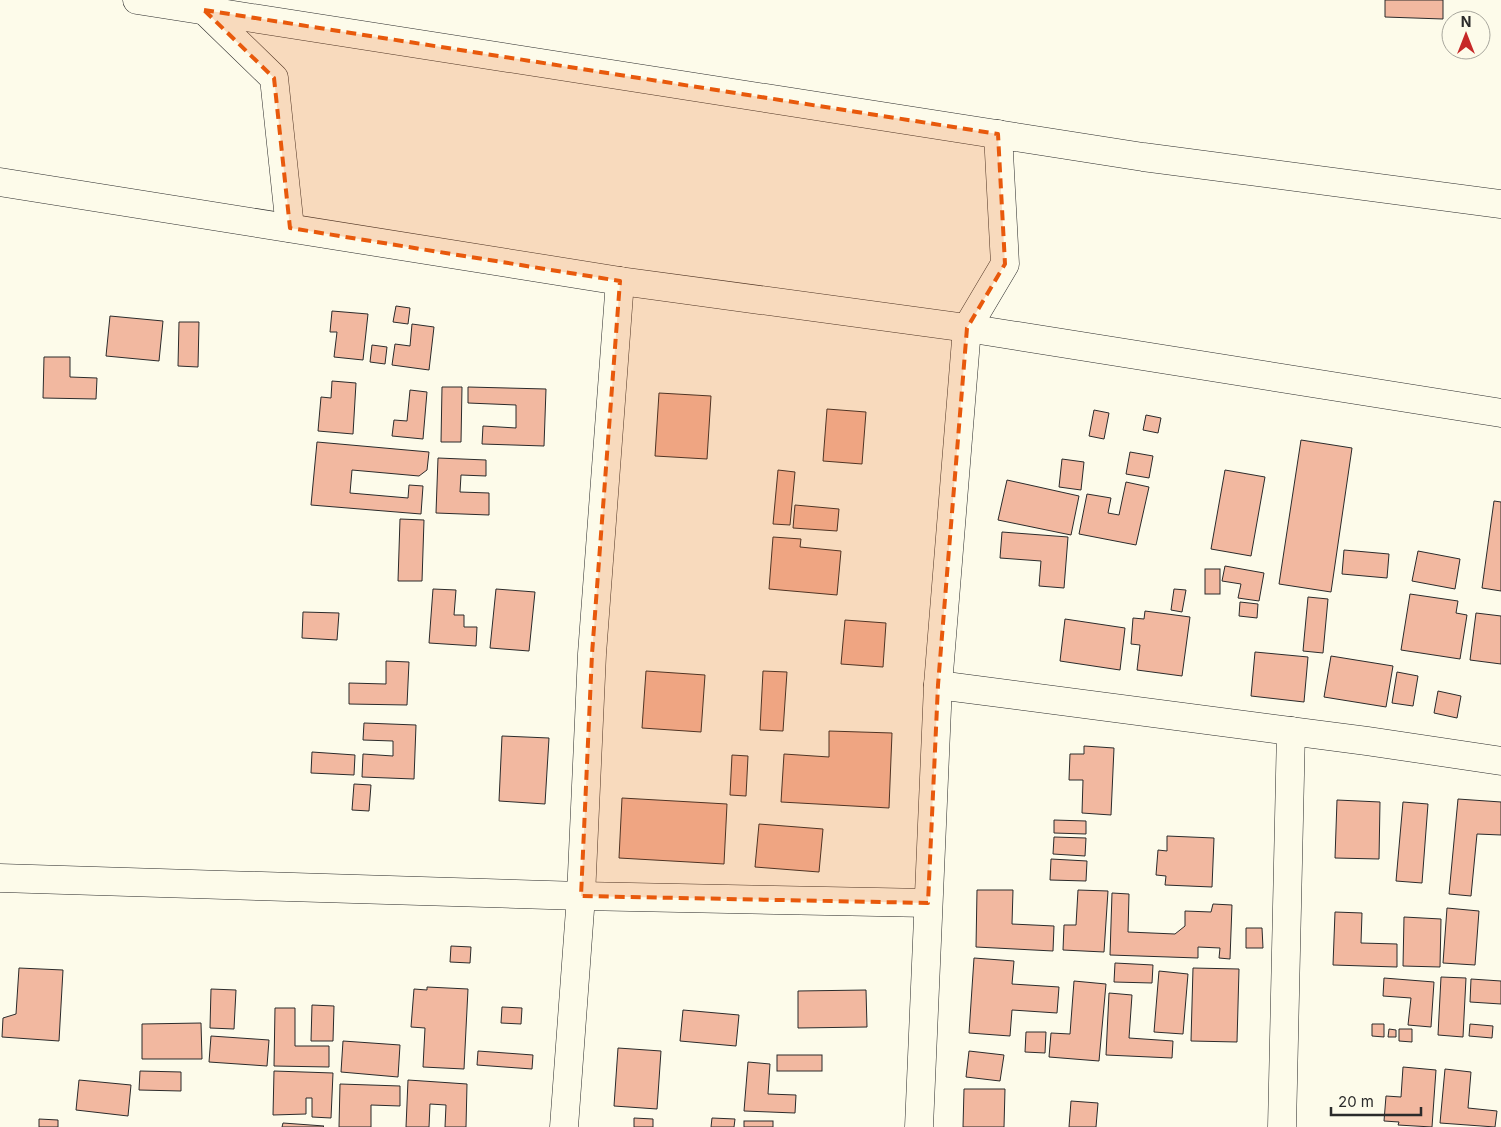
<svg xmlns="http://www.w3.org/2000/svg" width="1501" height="1127" font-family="Inter,sans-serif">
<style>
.building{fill:#f2b8a0;stroke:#2b2b2b}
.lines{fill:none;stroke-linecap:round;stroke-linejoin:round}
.street-casing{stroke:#2b2b2b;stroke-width:29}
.highway-casing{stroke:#2b2b2b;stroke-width:29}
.street{stroke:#fdfbea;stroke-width:28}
.highway{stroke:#fdfbea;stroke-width:28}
.marked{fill:#e8590c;fill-opacity:0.2;stroke:#e8590c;stroke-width:4;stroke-dasharray:10 6;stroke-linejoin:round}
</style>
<rect width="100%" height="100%" fill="#fdfbea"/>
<g class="building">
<path d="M1385 0H1443V19L1385 17Z"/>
<path d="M396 306 410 308 408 324 393 322Z"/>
<path d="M332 311 368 314 363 360 334 357 337 332H330Z"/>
<path d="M110 316 163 321 159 361 106 356Z"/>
<path d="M179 322H199L198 367 178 366Z"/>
<path d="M412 324 434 327 429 370 392 365 395 344 410 346Z"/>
<path d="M372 345 387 347 385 364 370 362Z"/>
<path d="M44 357H70V377L97 378 96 399 43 398Z"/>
<path d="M332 381 356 383 353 434 318 431 321 397 331 398Z"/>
<path d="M442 387H462L461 442H441Z"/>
<path d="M468 387 546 389 544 446 482 444 483 426 516 428V405L468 403Z"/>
<path d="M410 390 427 392 423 439 392 436 394 420 407 421Z"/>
<path d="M659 393 711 396 707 459 655 456Z"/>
<path d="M827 409 866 412 862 464 823 461Z"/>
<path d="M1094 410 1109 413 1104 439 1089 436Z"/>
<path d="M1146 415 1161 418 1158 433 1143 430Z"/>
<path d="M1301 440 1352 448 1331 592 1279 584Z"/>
<path d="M317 442 429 452 427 470 419 476 352 470 350 493 408 498 409 485 423 486 421 514 311 505Z"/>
<path d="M1130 452 1153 456 1149 478 1126 474Z"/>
<path d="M438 458 486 460V476L461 475 460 492 489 493V515L436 513Z"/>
<path d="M1062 459 1084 462 1081 490 1059 487Z"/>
<path d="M778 470 795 472 790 525 773 524Z"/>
<path d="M1225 470 1265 477 1251 556 1211 549Z"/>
<path d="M1007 480 1079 496 1071 535 998 520Z"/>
<path d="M1126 482 1149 487 1136 545 1079 534 1087 494 1111 498 1108 513 1119 515Z"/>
<path d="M1494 501 1501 502V591L1482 588Z"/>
<path d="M795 505 839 509 837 531 793 528Z"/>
<path d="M400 519 424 520 422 581H398Z"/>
<path d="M1002 532 1068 537 1064 588 1039 586 1041 561 1000 558Z"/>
<path d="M773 537 801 539 800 547 841 551 837 595 769 589Z"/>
<path d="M1344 550 1389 554 1387 578 1342 574Z"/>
<path d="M1418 551 1460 559 1455 589 1412 581Z"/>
<path d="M1225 566 1264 573 1259 601 1238 598 1241 584 1222 581Z"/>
<rect x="1205" y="569" width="15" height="25"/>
<path d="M433 589 456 590 454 615H464V627H477L476 646 429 643Z"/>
<path d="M496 589 535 592 529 651 490 648Z"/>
<path d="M1174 589 1186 590 1182 612 1171 610Z"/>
<path d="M1410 594 1458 601 1456 613 1467 615 1460 659 1401 650Z"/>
<path d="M1308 597 1328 599 1323 653 1303 651Z"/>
<path d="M1240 602 1258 604 1257 618 1239 616Z"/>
<path d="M1145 611 1190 617 1182 676 1137 670 1140 645 1131 644 1133 618 1144 619Z"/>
<path d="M303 612 339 613 337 640 302 638Z"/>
<path d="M1476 613 1501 616V664L1470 660Z"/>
<path d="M1065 619 1125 628 1120 670 1060 661Z"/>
<path d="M845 620 886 623 883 667 841 664Z"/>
<path d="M1255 652 1308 657 1304 702 1251 696Z"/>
<path d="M1331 656 1393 666 1386 707 1324 697Z"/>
<path d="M386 661 409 662 407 705 349 704V683L386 684Z"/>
<path d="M646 671 705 675 701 732 642 728Z"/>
<path d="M763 671 787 672 783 731 760 730Z"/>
<path d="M1397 672 1418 676 1413 706 1392 703Z"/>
<path d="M1438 691 1461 696 1457 718 1434 713Z"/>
<path d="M364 723 416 725 414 779 362 777 363 754 393 756V741L363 740Z"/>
<path d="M829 731 892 733 889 808 781 802 784 754 829 757Z"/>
<path d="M502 736 549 738 545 804 499 801Z"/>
<path d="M1084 746 1114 748 1111 815 1082 813 1083 780H1069L1070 754H1084Z"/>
<path d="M312 752 355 755 354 775 311 773Z"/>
<path d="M732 755 748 756 746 796 730 795Z"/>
<path d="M354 784 371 785 369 811 352 810Z"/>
<path d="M622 798 727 804 724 864 619 858Z"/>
<path d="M1458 799 1501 802V835L1477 834 1471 896 1449 894Z"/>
<path d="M1337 800 1380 802 1379 859 1335 858Z"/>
<path d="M1403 802 1428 804 1422 883 1396 881Z"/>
<path d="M1054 820 1086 821V834L1054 833Z"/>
<path d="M759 824 823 829 819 872 755 867Z"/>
<path d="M1167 836 1214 838 1212 887 1165 885 1166 876 1156 875 1158 850 1167 851Z"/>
<path d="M1054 837 1086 838 1085 856 1053 854Z"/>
<path d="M1051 859 1087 861 1086 881 1050 880Z"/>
<path d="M977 890H1013L1012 924 1054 926 1053 951 976 947Z"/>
<path d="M1078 890 1108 891 1104 952 1063 950 1064 925H1076Z"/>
<path d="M1112 893 1129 894 1128 932 1175 934 1185 926V911L1211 912 1213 904 1232 905 1230 959 1219 958 1220 948 1198 947V958L1110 955Z"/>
<path d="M1447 908 1479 911 1475 965 1443 963Z"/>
<path d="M1335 912 1362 913 1361 943 1397 944V967L1333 965Z"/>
<path d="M1404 917 1441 919 1440 967 1403 966Z"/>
<path d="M1246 928H1262L1263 948H1246Z"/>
<path d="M451 946 471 947 470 963 450 962Z"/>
<path d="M974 958 1014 961 1012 984 1059 987 1057 1013 1012 1010 1010 1036 969 1033Z"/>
<path d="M1115 963 1153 965 1152 983 1114 982Z"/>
<path d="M19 968 63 970 59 1041 2 1037 3 1018 16 1014Z"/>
<path d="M1193 968 1239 969 1237 1042 1191 1041Z"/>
<path d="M1159 971 1188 974 1183 1034 1154 1032Z"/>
<path d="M1441 977 1466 978 1463 1037 1438 1035Z"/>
<path d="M1384 978 1434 982 1431 1027 1408 1025 1411 998 1383 996Z"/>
<path d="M1471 979 1501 981V1004L1470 1002Z"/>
<path d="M1074 981 1106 984 1099 1061 1049 1057 1051 1033 1070 1034Z"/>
<path d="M427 987 468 989 464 1069 423 1067 425 1028 411 1027 414 989 427 990Z"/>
<path d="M211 989 236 990 234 1029 210 1028Z"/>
<path d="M866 990 867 1027 798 1028V991Z"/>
<path d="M1109 993 1132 995 1129 1038 1173 1041 1172 1058 1106 1055Z"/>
<path d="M312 1005 334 1006 333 1041H311Z"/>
<path d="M502 1007 522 1008 521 1024 501 1023Z"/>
<path d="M275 1008H295V1046H329V1067L274 1066Z"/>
<path d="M683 1010 739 1015 736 1046 680 1041Z"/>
<path d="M201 1023 202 1059H142V1024Z"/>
<path d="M1372 1024H1384V1037L1372 1036Z"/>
<path d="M1470 1024 1493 1026 1492 1038 1469 1036Z"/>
<path d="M1389 1029 1396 1030V1037H1388Z"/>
<path d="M1399 1029H1412V1042L1399 1041Z"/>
<path d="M1026 1032H1046L1045 1053 1025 1052Z"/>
<path d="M211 1036 269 1040 267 1066 209 1062Z"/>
<path d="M343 1041 400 1045 398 1077 341 1072Z"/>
<path d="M618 1048 661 1051 657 1109 614 1106Z"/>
<path d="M478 1051 533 1055 532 1069 477 1065Z"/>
<path d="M969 1051 1004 1055 1000 1081 966 1077Z"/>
<rect x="777" y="1055" width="45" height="16"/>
<path d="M748 1062 770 1064 768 1094 796 1095 795 1113 744 1111Z"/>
<path d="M1403 1067 1436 1070 1432 1127 1398 1125 1399 1122 1384 1121 1386 1096 1401 1097Z"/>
<path d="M1445 1069 1471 1072 1468 1108 1497 1111 1495 1127 1440 1123Z"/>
<path d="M140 1071 181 1072V1091L139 1090Z"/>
<path d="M274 1071 333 1073 331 1118 312 1117V1098H306V1114L273 1115Z"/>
<path d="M79 1080 131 1085 128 1116 76 1110Z"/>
<path d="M408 1080 467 1084 466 1127H445L446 1105 430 1104 429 1127H406Z"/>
<path d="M340 1084 400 1086V1106L371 1105V1127H339Z"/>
<path d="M964 1089H1005L1004 1127H963Z"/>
<path d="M1071 1101 1098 1103 1096 1127H1069Z"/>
<path d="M634 1118 653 1119V1127H634Z"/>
<path d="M712 1118 735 1119 734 1127H711Z"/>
<path d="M39 1119 58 1120V1127H39Z"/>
<rect x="744" y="1121" width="29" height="6"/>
<path d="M283 1123 324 1126 323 1127H282Z"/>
</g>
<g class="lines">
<g class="street-casing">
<g id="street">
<path d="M204 10 274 78 290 228"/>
<path d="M0 182 620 281 967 328 1501 413"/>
<path d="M938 685 1367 741 1501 761"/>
<path d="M0 878 581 896 928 903"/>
<path d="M564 1127 581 896 592 654 620 281"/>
<path d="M919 1127 938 685 967 328 1005 264 998 134"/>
<path d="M1282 1127 1291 731"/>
</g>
</g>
<g class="highway-casing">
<path id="highway" d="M137 0 1143 157 1501 204"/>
</g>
<use href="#street" class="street"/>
<use href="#highway" class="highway"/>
</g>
<path class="marked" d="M204 10 998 134 1005 264 967 328 938 685 928 903 581 896 592 654 620 281 290 228 274 78Z"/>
<g transform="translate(1466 35)"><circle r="24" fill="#fdfbea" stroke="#a9a89e"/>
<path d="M0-4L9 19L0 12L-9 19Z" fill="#c62828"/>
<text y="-8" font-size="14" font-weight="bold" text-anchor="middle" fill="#2b2b2b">N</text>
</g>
<path d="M1331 1107v8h90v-8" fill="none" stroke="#2b2b2b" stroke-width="2.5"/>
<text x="1338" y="1107" font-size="15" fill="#2b2b2b" stroke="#fdfbea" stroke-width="4" paint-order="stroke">20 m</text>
</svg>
